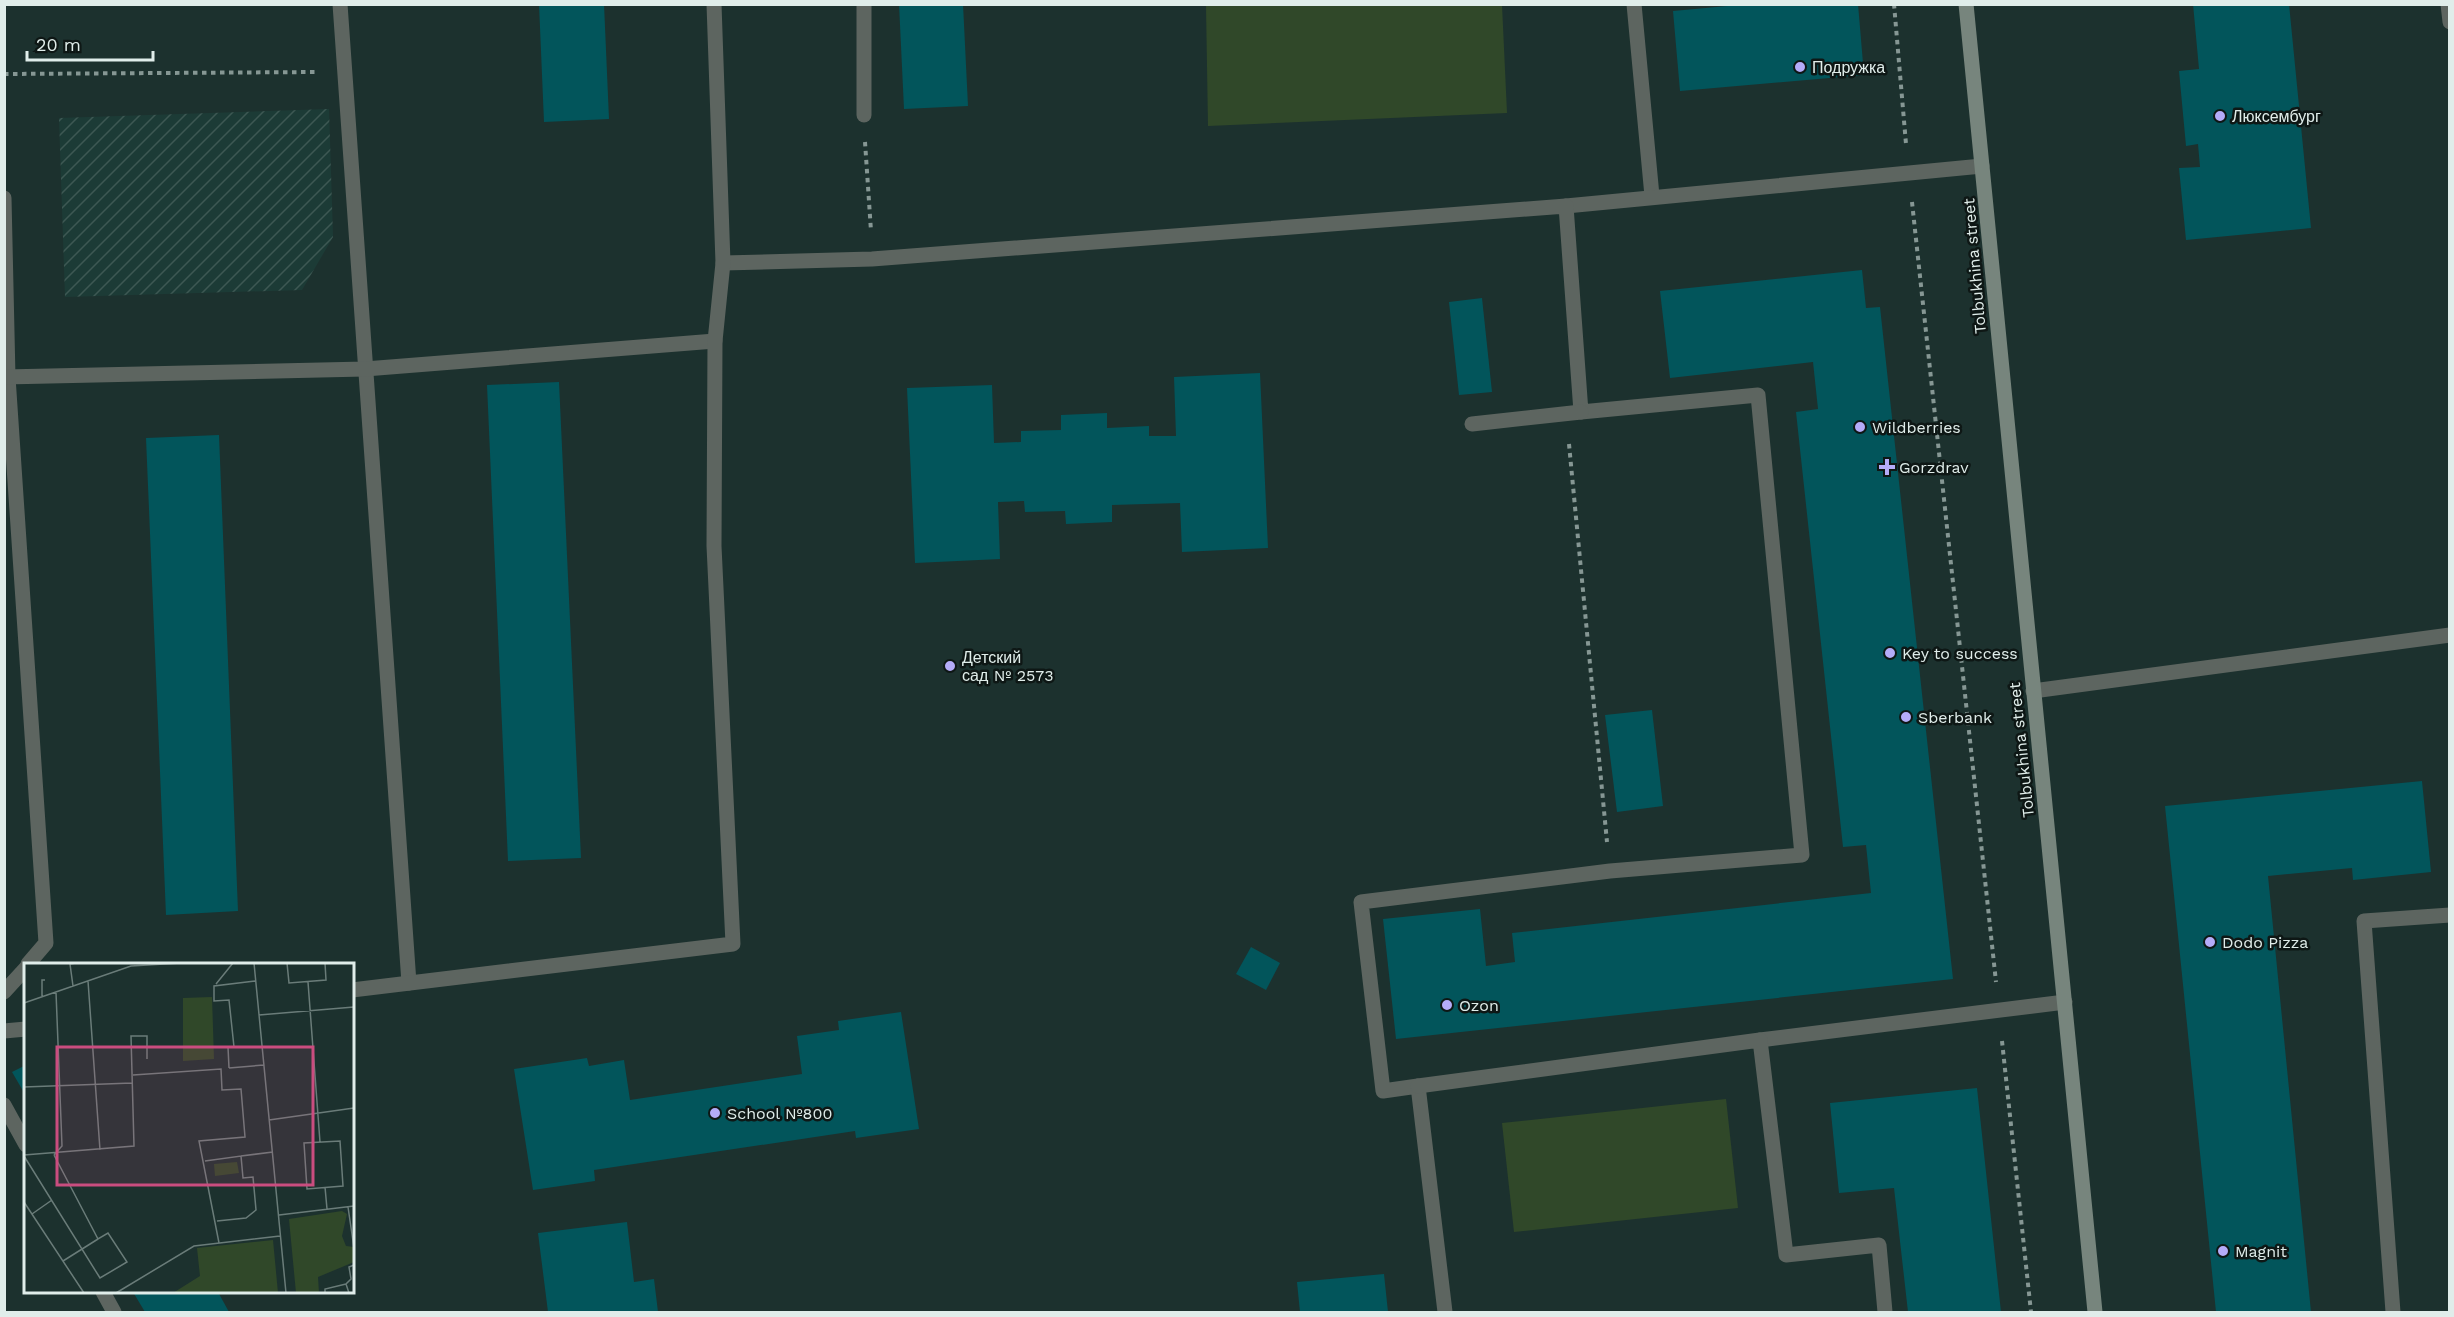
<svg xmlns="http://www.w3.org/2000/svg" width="2454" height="1317" font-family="'Work Sans',sans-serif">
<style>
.industrial{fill:url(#industrial-furrows)}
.garden{fill:#304829}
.building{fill:#02555b}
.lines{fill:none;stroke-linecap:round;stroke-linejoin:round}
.path{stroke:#869794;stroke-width:4;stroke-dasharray:4.5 4.5;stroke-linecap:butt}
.service{stroke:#5d6560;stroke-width:15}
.secondary{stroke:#77857d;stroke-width:15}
.poi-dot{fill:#b4acf9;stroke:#0e1715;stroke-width:2}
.labels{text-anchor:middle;stroke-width:5;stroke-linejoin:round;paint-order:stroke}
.poi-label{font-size:16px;fill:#e0edea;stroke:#0e1715;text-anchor:start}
.street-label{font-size:16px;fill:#e0edea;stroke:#0e1715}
.inset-road{fill:none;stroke:#6a7c79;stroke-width:1.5}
.view{fill:#ca4d7f;fill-opacity:0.15;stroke:#ca4d7f;stroke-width:3}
.inset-edge{fill:none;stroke:#e0edea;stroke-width:3}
</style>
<defs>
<pattern id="industrial-furrows" width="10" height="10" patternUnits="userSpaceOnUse" patternTransform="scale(1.5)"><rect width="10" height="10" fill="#1c3b36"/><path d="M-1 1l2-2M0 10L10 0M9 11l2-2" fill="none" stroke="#3d5853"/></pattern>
</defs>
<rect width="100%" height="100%" fill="#1c312e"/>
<path class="industrial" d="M329 109 333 237 302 290 65 297 59 118Z"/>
<g class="garden">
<path d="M1206 5H1502L1507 113 1208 126Z"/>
<path d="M1726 1099 1738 1208 1514 1232 1502 1123Z"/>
</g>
<g class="building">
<path d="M539 4H604L609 119 544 122Z"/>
<path d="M899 4H963L968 106 904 109Z"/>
<path d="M1749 4H1858L1864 75 1680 91 1673 11Z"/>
<path d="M2193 4H2289L2311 228 2186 240 2179 168 2200 167 2198 144 2186 146 2179 71 2199 69Z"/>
<path d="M1862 270 1866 308 1880 307 1953 979 1396 1039 1383 919 1480 909 1486 966 1515 962 1512 933 1871 893 1866 845 1843 847 1796 412 1818 409 1813 362 1670 378 1660 291Z"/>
<path d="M1482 298 1492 392 1459 395 1449 302Z"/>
<path d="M1260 373 1268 548 1182 552 1180 503 1112 505V522L1066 524 1065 511 1025 512 1024 501 998 502 1000 559 915 563 907 388 992 385 994 443 1021 442V431L1061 430V415L1107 413V428L1149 426V436H1176L1174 377Z"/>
<path d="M559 382 581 858 508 861 487 385Z"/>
<path d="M219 435 238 911 166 915 146 438Z"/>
<path d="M1652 710 1663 806 1617 812 1605 715Z"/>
<path d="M2422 781 2431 872 2353 880 2352 868 2268 876 2311 1312H2216L2165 806Z"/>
<path d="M1251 947 1280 963 1266 990 1236 974Z"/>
<path d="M901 1012 919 1129 856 1138 855 1131 594 1170 595 1181 533 1190 514 1069 587 1058 589 1066 624 1060 630 1100 802 1074 797 1036 839 1030 838 1021Z"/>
<path d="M26 1065V1096L12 1072Z"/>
<path d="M1977 1088 2001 1312H1908L1894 1188 1839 1193 1830 1103Z"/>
<path d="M627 1222 634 1282 654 1279 658 1312H548L538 1233Z"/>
<path d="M1384 1274 1388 1312H1300L1297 1282Z"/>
<path d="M133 1292H218L229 1312H145Z"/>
</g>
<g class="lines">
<g class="path">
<path d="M1894 4 1906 144"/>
<path d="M4 74 316 72"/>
<path d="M865 142 871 231"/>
<path d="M1912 202 1996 982"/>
<path d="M1569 444 1607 842"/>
<path d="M2002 1041 2031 1312"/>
</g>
<g class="service">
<path d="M340 4 409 983"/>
<path d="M864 4V115"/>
<path d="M1634 4 1652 196"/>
<path d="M2448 4 2450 22"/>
<path d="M4 198 8 377 46 943 28 964"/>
<path d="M1566 206 1982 166"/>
<path d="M723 263 872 259 1566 206 1581 412 1758 395 1802 855 1610 871 1361 902 1383 1091 1418 1086 1445 1312"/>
<path d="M4 377 365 369 715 341"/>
<path d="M1472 424 1581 412"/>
<path d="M2033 691 2450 635"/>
<path d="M352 990 733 944 714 546 715 341 723 263 714 4"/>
<path d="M4 992 26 968"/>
<path d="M4 1031 26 1029"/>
<path d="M1760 1040 2065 1002"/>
<path d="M1418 1086 1760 1040 1786 1255 1879 1245 1885 1312"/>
<path d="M4 1105 26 1145"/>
<path d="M103 1292 114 1312"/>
<path d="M2393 1312 2364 921 2450 915"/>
</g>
<path class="secondary" d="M1966 4 2095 1312"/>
</g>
<g class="poi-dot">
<circle cx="1800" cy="67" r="6"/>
<circle cx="2220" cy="116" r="6"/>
<circle cx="1860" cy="427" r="6"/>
<path d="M1884 458h6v6h6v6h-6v6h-6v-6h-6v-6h6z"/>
<circle cx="1890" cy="653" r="6"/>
<circle cx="950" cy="666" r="6"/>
<circle cx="1906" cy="717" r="6"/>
<circle cx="2210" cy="942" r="6"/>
<circle cx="1447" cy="1005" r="6"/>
<circle cx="715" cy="1113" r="6"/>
<circle cx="2223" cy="1251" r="6"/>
</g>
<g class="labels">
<g class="poi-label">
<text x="1812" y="73">Подружка</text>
<text x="2232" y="122">Люксембург</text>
<text x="1872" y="433">Wildberries</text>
<text x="1899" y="473">Gorzdrav</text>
<text x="1902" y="659">Key to success</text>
<text x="962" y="663">Детский<tspan x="962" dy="18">сад № 2573</tspan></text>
<text x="1918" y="723">Sberbank</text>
<text x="2222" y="948">Dodo Pizza</text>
<text x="1459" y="1011">Ozon</text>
<text x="727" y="1119">School №800</text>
<text x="2235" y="1257">Magnit</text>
</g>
<g class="street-label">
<text transform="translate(1974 266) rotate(-95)" y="6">Tolbukhina street</text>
<text transform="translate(2021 750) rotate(-96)" y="6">Tolbukhina street</text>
</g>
</g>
<g transform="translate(24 963)">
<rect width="330" height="330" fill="#1c312e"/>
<path d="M318 248 323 251 318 273 322 283 330 284V299L294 314 295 330H272L265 256ZM249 277 254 330H149L176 313 173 285Z" fill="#304829"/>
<path d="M188 34 190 96 159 98V35ZM213 199 215 210 191 213 190 201Z" fill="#304829"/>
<path class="inset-road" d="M230 0 262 330M263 0 265 20 302 17 301 0M64 18 76 187M284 19 296 179M192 21 209 0M49 23 46 1 52 0M18 33V17H21M0 40 107 3 157 0M235 52 330 44M205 105 204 84H210L205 37 190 38V23L231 18M205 105 240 102M109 112 197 106 198 127 217 126 221 174 175 178 195 280M0 124 108 120M245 157 330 145M316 178 319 223 283 226 280 180ZM0 192 110 183 107 73H123V96M30 192 38 183 32 29M0 193 76 315 103 299 84 270 74 276 30 192M217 193 249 189M181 198 217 193 219 215 229 214 232 247 222 255 193 258M301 224 303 246M0 239 60 330M324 244 330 285M8 251 28 237M255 252 330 243M39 298 74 276M92 330 170 283 256 273M301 330V326L322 321M325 330 322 321 327 316 325 304 330 302"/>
<path class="view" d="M33 84H289V222H33Z"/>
<rect width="330" height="330" class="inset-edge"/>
</g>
<rect width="2454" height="1317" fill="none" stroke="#e0edea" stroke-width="12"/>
<path d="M27 51v9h126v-9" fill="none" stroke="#e0edea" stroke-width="3"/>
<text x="36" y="51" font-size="18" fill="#e0edea" stroke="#0e1715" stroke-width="4.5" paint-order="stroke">20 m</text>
</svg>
